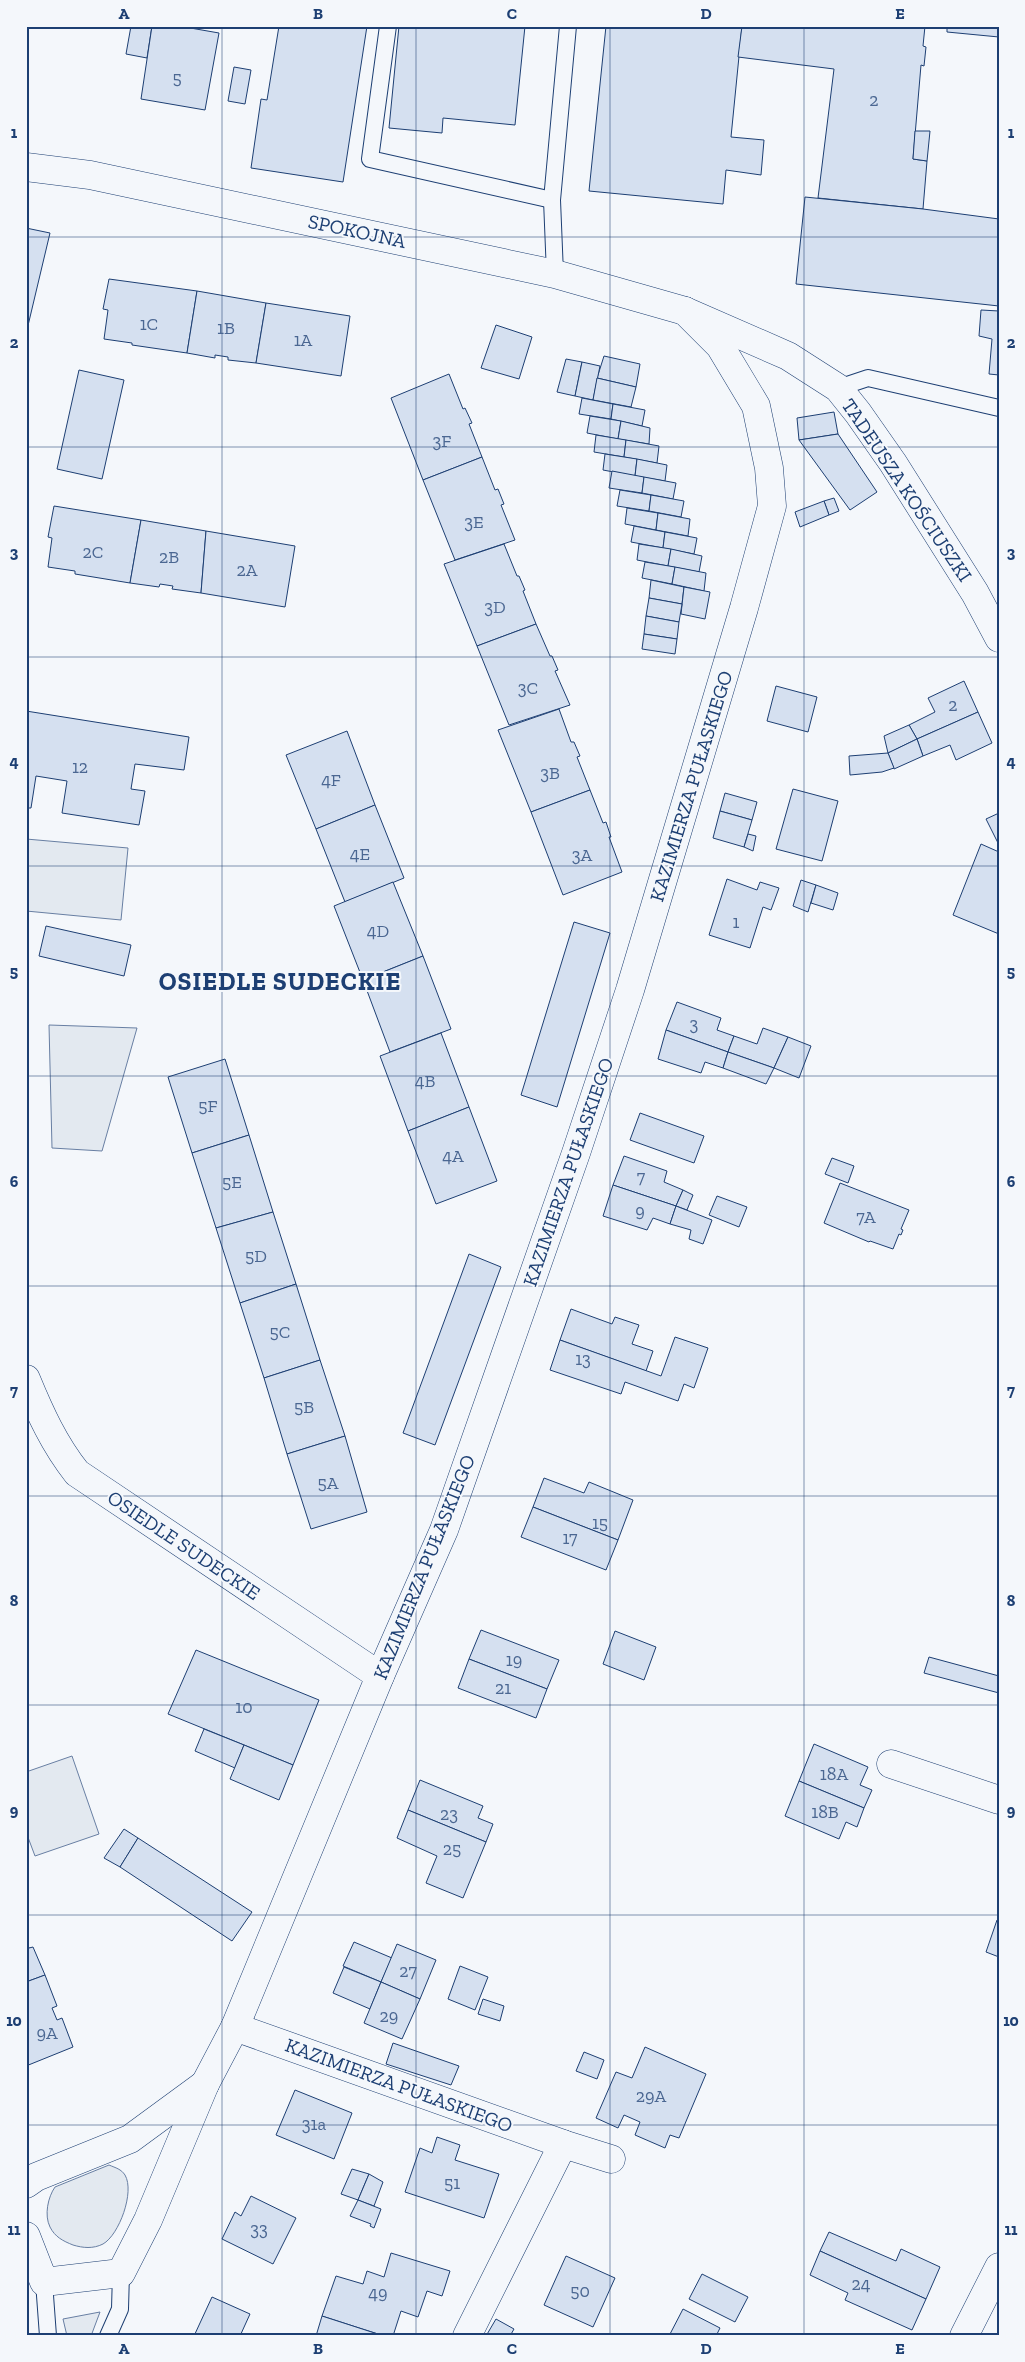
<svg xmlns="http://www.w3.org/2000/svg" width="1025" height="2362" font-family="'Zilla Slab',serif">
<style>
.green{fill:#e3e9f0;stroke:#687fa3}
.building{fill:#d5e0f0;stroke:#1d3f73}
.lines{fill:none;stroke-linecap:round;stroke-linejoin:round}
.lane-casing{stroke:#1d3f73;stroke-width:18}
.street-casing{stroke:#1d3f73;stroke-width:29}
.lane{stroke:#f4f7fb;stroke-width:16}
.street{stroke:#f4f7fb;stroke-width:28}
.grid{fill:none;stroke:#1d3f73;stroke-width:1;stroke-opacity:0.55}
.labels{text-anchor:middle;stroke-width:4;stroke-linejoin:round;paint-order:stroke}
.number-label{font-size:18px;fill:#4b6792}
.street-label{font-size:20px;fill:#1d3f73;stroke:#f4f7fb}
.district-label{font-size:25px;font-weight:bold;letter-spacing:1px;fill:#1d3f73;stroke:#f4f7fb}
.neatline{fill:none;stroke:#1d3f73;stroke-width:2}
.grid-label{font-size:16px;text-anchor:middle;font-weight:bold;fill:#1d3f73}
</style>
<rect width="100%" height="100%" fill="#f4f7fb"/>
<g class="green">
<path d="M26 839 128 848 121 920 26 911Z"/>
<path d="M49 1025 137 1028 102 1151 52 1148Z"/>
<path d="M72 1756 99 1834 35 1856 26 1832V1772Z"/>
<path d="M109 2165C116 2168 121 2169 125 2175 135 2192 119 2235 103 2244 93 2249 83 2248 73 2245 63 2241 55 2237 50 2227 44 2215 48 2197 55 2187Z"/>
<path d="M100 2312 91 2336H67L63 2319Z"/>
</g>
<g class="building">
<path d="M131 26H152L147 58 126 54Z"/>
<path d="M152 26H179L219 33 205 110 141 99Z"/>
<path d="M279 26H367L343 182 251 168 261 99 267 100Z"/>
<path d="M399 26H525L515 125 443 118 442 133 389 128Z"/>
<path d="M606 26H742L731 137 764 140 761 175 726 170 723 204 589 191Z"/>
<path d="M742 26H925L923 46 926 47 924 66 921 65 913 159 927 161 923 209 818 198 834 69 738 57Z"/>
<path d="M947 26H999V37L947 32Z"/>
<path d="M234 67 251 70 245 104 228 101Z"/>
<path d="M915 131H930L927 161 913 159Z"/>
<path d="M805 197 923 209 999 219V306L796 284Z"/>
<path d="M26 228 50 233 26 334Z"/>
<path d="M109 279 197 291 187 353 132 345V343L104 339 108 310 103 309Z"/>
<path d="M197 291 266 303 256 363 228 360V357L215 355V358L187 353Z"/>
<path d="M266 303 350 316 341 376 256 363Z"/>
<path d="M981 310 999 311V375L989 374 992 339 979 336Z"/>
<path d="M496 325 532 337 519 379 481 368Z"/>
<path d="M604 356 640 364 636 387 597 378Z"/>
<path d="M566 359 582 362 575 396 557 392Z"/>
<path d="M582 362 600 366 593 400 575 396Z"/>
<path d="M79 370 124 380 102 479 57 469Z"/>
<path d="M449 374 463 409 465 408 472 423 469 424 482 457 423 480 391 398Z"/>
<path d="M597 378 636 387 631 407 593 400Z"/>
<path d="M582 398 613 404 611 419 579 414Z"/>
<path d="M613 404 645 410 642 426 611 419Z"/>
<path d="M834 412 838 434 799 440 797 418Z"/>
<path d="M590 416 621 421 618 439 587 433Z"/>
<path d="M621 421 650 428 649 444 618 439Z"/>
<path d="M838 434 877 492 850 510 799 440Z"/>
<path d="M596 435 626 440 624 457 594 452Z"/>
<path d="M626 440 659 446 657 463 624 457Z"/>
<path d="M605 454 637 459 635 476 603 470Z"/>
<path d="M482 457 495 490 498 489 504 504 501 505 515 540 455 560 423 480Z"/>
<path d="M637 459 667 465 665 481 635 476Z"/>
<path d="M612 471 644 477 642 493 609 488Z"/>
<path d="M644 477 676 483 673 499 642 493Z"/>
<path d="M620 490 651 495 649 511 617 506Z"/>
<path d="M651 495 684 501 681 517 649 511Z"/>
<path d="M834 498 839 511 829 515 824 501Z"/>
<path d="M824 501 829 515 800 527 795 512Z"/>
<path d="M54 506 141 520 130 583 75 574V571L48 567 52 538 48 537Z"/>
<path d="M627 508 658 513 656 530 625 524Z"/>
<path d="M658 513 690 519 688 536 656 530Z"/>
<path d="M141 520 206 531 201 593 172 589 173 586 160 584 159 587 130 583Z"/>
<path d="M634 526 665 532 663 548 631 542Z"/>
<path d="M206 531 295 546 285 607 201 593Z"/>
<path d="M665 532 697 538 694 554 663 548Z"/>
<path d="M504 544 517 576H519L525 590 523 591 536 624 477 646 444 564Z"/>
<path d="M639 544 671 549 668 566 637 560Z"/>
<path d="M671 549 702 556 699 572 668 566Z"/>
<path d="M645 562 675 567 672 584 642 578Z"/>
<path d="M675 567 706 573 704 591 672 584Z"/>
<path d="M651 580 684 587 682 604 649 598Z"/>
<path d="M684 587 710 592 705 619 681 614Z"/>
<path d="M649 598 682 604 679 622 646 616Z"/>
<path d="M646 616 679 622 677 639 644 634Z"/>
<path d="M536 624 550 656H552L558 670 555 671 570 705 509 725 477 646Z"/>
<path d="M644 634 677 639 675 654 642 649Z"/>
<path d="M964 681 978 712 917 739 909 725 935 712 928 698Z"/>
<path d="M776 686 817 697 808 732 767 721Z"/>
<path d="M559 709 571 742H574L580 756 577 757 590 790 531 812 498 730Z"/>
<path d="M26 711 189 737 184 770 135 764 131 789 145 791 139 825 62 813 67 781 36 776 31 808H26Z"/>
<path d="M978 712 992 743 956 760 950 745 923 756 917 739Z"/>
<path d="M909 725 917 739 888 753 884 736Z"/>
<path d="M347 731 375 805 316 829 286 755Z"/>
<path d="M917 739 923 756 894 769 888 753Z"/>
<path d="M888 753 894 768 882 772 850 775 849 756Z"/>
<path d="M793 789 838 801 822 861 776 849Z"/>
<path d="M590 790 603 823 606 822 611 837H609L622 872 563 895 531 812Z"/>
<path d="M725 793 757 802 752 820 720 811Z"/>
<path d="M375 805 404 878 345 902 316 829Z"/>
<path d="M720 811 752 820 744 847 713 838Z"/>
<path d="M999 813V845L986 819Z"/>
<path d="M748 834 756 836 753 851 744 847Z"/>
<path d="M981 844 999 852V934L953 915Z"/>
<path d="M727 879 757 890 760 882 779 888 771 910 763 907 750 948 709 935Z"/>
<path d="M801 880 816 885 808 912 793 906Z"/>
<path d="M393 882 423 956 363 980 334 906Z"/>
<path d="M816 885 838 893 833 910 811 903Z"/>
<path d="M574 922 610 933 557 1107 521 1095Z"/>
<path d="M46 926 131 945 124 976 39 956Z"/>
<path d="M423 956 451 1029 390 1052 363 980Z"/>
<path d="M677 1002 721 1018 717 1030 734 1036 728 1052 666 1030Z"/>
<path d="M763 1028 788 1037 774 1068 728 1052 734 1036 757 1044Z"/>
<path d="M666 1030 728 1052 723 1068 705 1062 701 1073 658 1059Z"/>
<path d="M441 1033 469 1107 408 1131 380 1056Z"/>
<path d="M788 1037 811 1046 799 1078 774 1068Z"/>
<path d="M728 1052 774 1068 766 1084 723 1068Z"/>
<path d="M225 1059 249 1135 192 1153 168 1077Z"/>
<path d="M469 1107 497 1181 436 1204 408 1131Z"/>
<path d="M640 1113 704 1136 694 1163 630 1140Z"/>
<path d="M249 1135 273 1212 216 1228 192 1153Z"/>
<path d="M624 1156 667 1171 664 1182 683 1190 676 1206 613 1185Z"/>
<path d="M832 1158 854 1166 848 1183 825 1174Z"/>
<path d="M840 1183 909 1210 901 1229 903 1230 901 1235 899 1234 893 1249 870 1241 869 1242 824 1223Z"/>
<path d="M613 1185 676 1206 670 1224 653 1218 647 1230 603 1216Z"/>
<path d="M683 1190 693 1195 687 1210 676 1206Z"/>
<path d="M717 1196 747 1207 739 1227 709 1215Z"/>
<path d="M676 1206 712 1220 703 1244 689 1239 691 1230 670 1224Z"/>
<path d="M273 1212 296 1284 240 1303 216 1228Z"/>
<path d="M469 1254 501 1267 435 1445 403 1433Z"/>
<path d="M296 1284 320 1360 264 1378 240 1303Z"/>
<path d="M571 1309 612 1324 615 1317 639 1325 632 1344 653 1351 646 1371 560 1340Z"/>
<path d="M675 1337 708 1348 694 1388 684 1384 678 1401 625 1382 621 1394 550 1370 560 1340 661 1376Z"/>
<path d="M320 1360 345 1436 287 1454 264 1378Z"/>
<path d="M345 1436 367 1512 311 1529 287 1454Z"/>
<path d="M544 1478 584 1493 589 1482 633 1500 618 1540 533 1507Z"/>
<path d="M533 1507 618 1540 606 1570 521 1537Z"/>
<path d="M481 1630 559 1660 547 1689 469 1659Z"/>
<path d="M615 1631 656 1647 644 1680 603 1664Z"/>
<path d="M196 1650 319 1700 293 1765 168 1714Z"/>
<path d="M929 1657 999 1676V1693L924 1673Z"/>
<path d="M469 1659 547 1689 536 1718 458 1688Z"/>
<path d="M204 1729 244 1745 235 1768 195 1751Z"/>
<path d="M814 1744 868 1767 860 1785 872 1790 864 1808 799 1781Z"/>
<path d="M244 1745 293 1765 279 1800 230 1779Z"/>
<path d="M420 1780 483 1806 478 1818 493 1824 486 1842 408 1810Z"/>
<path d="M799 1781 864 1808 857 1827 846 1822 839 1839 785 1816Z"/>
<path d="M408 1810 486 1842 463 1898 426 1883 437 1856 397 1838Z"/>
<path d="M124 1829 138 1838 120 1867 104 1858Z"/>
<path d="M138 1838 252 1912 232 1941 120 1867Z"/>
<path d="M997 1920 999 1921V1957L986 1952Z"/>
<path d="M354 1942 392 1958 381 1982 343 1966Z"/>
<path d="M26 1943 29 1948 33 1947 45 1975 26 1982Z"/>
<path d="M397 1944 436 1960 420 1999 381 1982Z"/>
<path d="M460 1966 488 1977 475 2010 448 1999Z"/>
<path d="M344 1967 381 1982 370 2009 333 1993Z"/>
<path d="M45 1975 57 2006 52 2008 57 2020 62 2018 73 2047 26 2066V1982Z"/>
<path d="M381 1982 420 1999 402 2039 364 2023Z"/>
<path d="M483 1999 504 2006 500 2021 478 2014Z"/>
<path d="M393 2043 459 2066 451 2085 386 2064Z"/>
<path d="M645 2047 706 2074 679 2138 670 2135 665 2148 635 2135 640 2122 624 2115 618 2128 596 2118 616 2072 632 2078Z"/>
<path d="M584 2052 604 2060 597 2079 576 2071Z"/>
<path d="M295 2090 352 2113 334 2159 276 2135Z"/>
<path d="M437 2137 460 2145 455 2160 499 2174 484 2218 405 2192 420 2148 432 2153Z"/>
<path d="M352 2169 369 2174 358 2200 341 2194Z"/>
<path d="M369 2174 383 2182 374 2206 358 2200Z"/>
<path d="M251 2196 296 2218 273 2264 222 2239 235 2212 241 2216Z"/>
<path d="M358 2200 381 2209 374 2228 370 2226 371 2224 350 2216Z"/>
<path d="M829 2232 896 2261 901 2249 940 2267 926 2299 820 2251Z"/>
<path d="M820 2251 926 2299 912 2330 845 2300 848 2293 810 2275Z"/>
<path d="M391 2253 450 2271 442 2296 427 2291 418 2317 401 2311 393 2336H384L322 2316 336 2276 363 2284 367 2271 384 2277Z"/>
<path d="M566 2256 615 2278 593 2327 544 2305Z"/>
<path d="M702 2274 748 2297 735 2322 689 2299Z"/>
<path d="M212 2297 250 2314 240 2336H194Z"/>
<path d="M683 2309 720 2328 716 2336H669Z"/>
<path d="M322 2316 384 2336H316Z"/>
<path d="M496 2319 514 2329 510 2336H486Z"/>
</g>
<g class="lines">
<g class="lane-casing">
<g id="lane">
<path d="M388 26 370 159 552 200"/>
<path d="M555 274 552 200 568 26"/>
<path d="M838 388 868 378 999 408"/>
<path d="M44 2282 48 2336"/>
<path d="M108 2336 120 2309 121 2273"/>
</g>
</g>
<g class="street-casing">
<g id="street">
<path d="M26 167 90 175 555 274 685 311 788 356 838 388 858 413 893 463 975 593 999 638"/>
<path d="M26 1379C40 1413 54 1444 77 1473L380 1676"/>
<path d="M891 1764 999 1800"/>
<path d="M235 2027 563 2144 467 2336"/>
<path d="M563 2144 611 2159"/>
<path d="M26 2184 36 2177 130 2139 205 2084"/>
<path d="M26 2236 44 2282 121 2273 148 2220 205 2084 235 2027 380 1676 444 1530 576 1153 630 990 744 608 772 506 769 468 756 406 720 346 685 311"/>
<path d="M964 2336 999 2267"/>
</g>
</g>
<use href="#lane" class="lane"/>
<use href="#street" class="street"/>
</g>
<path class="grid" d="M222 26V2336M416 26V2336M610 26V2336M804 26V2336M26 237H999M26 447H999M26 657H999M26 866H999M26 1076H999M26 1286H999M26 1496H999M26 1705H999M26 1915H999M26 2125H999"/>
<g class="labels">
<g class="number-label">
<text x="177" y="84">5</text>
<text x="874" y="106">2</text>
<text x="149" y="330">1C</text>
<text x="226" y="334">1B</text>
<text x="303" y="346">1A</text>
<text x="442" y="447">3F</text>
<text x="474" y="528">3E</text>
<text x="93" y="558">2C</text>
<text x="169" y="563">2B</text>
<text x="247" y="576">2A</text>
<text x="495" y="613">3D</text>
<text x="528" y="694">3C</text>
<text x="953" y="711">2</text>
<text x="80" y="773">12</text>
<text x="550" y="779">3B</text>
<text x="331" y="786">4F</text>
<text x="360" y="860">4E</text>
<text x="582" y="861">3A</text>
<text x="736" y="928">1</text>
<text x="378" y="937">4D</text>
<text x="694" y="1030">3</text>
<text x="425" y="1087">4B</text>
<text x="208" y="1112">5F</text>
<text x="453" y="1162">4A</text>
<text x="641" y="1183">7</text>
<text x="232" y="1188">5E</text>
<text x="640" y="1217">9</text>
<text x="866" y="1223">7A</text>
<text x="256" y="1262">5D</text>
<text x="280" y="1338">5C</text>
<text x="583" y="1365">13</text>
<text x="304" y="1413">5B</text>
<text x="328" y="1489">5A</text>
<text x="600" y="1529">15</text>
<text x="570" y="1544">17</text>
<text x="514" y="1666">19</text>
<text x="503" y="1694">21</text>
<text x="244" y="1713">10</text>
<text x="834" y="1780">18A</text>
<text x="825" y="1818">18B</text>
<text x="449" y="1820">23</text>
<text x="452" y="1855">25</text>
<text x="408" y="1977">27</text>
<text x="389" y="2022">29</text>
<text x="47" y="2039">9A</text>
<text x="651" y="2102">29A</text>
<text x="314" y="2130">31a</text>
<text x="452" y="2189">51</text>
<text x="259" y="2235">33</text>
<text x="861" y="2290">24</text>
<text x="580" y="2297">50</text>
<text x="378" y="2299">49</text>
</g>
<g class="street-label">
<text transform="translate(357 231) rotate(12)" y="7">SPOKOJNA</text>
<text transform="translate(907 490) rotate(56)" y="7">TADEUSZA KOŚCIUSZKI</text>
<text transform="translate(691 786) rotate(-73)" y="7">KAZIMIERZA PUŁASKIEGO</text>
<text transform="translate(568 1172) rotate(-71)" y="7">KAZIMIERZA PUŁASKIEGO</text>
<text transform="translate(184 1545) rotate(34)" y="7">OSIEDLE SUDECKIE</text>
<text transform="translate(424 1567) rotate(-68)" y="7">KAZIMIERZA PUŁASKIEGO</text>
<text transform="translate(399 2085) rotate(20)" y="7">KAZIMIERZA PUŁASKIEGO</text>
</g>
<g class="district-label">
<text x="280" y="990">OSIEDLE SUDECKIE</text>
</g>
</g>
<rect width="1025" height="2362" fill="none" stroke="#f4f7fb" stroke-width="55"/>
<rect x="28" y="28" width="970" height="2306" class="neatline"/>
<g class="grid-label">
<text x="124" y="19">A</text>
<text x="318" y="19">B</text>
<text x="512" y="19">C</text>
<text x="706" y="19">D</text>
<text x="900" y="19">E</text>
<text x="14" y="138">1</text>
<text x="1011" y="138">1</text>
<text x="14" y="348">2</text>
<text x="1011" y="348">2</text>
<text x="14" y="558">3</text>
<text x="1011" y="558">3</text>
<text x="14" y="767">4</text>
<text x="1011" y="767">4</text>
<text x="14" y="977">5</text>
<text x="1011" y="977">5</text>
<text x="14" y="1187">6</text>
<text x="1011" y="1187">6</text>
<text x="14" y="1396">7</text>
<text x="1011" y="1396">7</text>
<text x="14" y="1606">8</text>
<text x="1011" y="1606">8</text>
<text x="14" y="1816">9</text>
<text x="1011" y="1816">9</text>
<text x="14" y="2026">10</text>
<text x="1011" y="2026">10</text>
<text x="14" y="2235">11</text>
<text x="1011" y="2235">11</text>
<text x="124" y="2354">A</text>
<text x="318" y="2354">B</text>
<text x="512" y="2354">C</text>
<text x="706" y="2354">D</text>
<text x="900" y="2354">E</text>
</g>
</svg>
